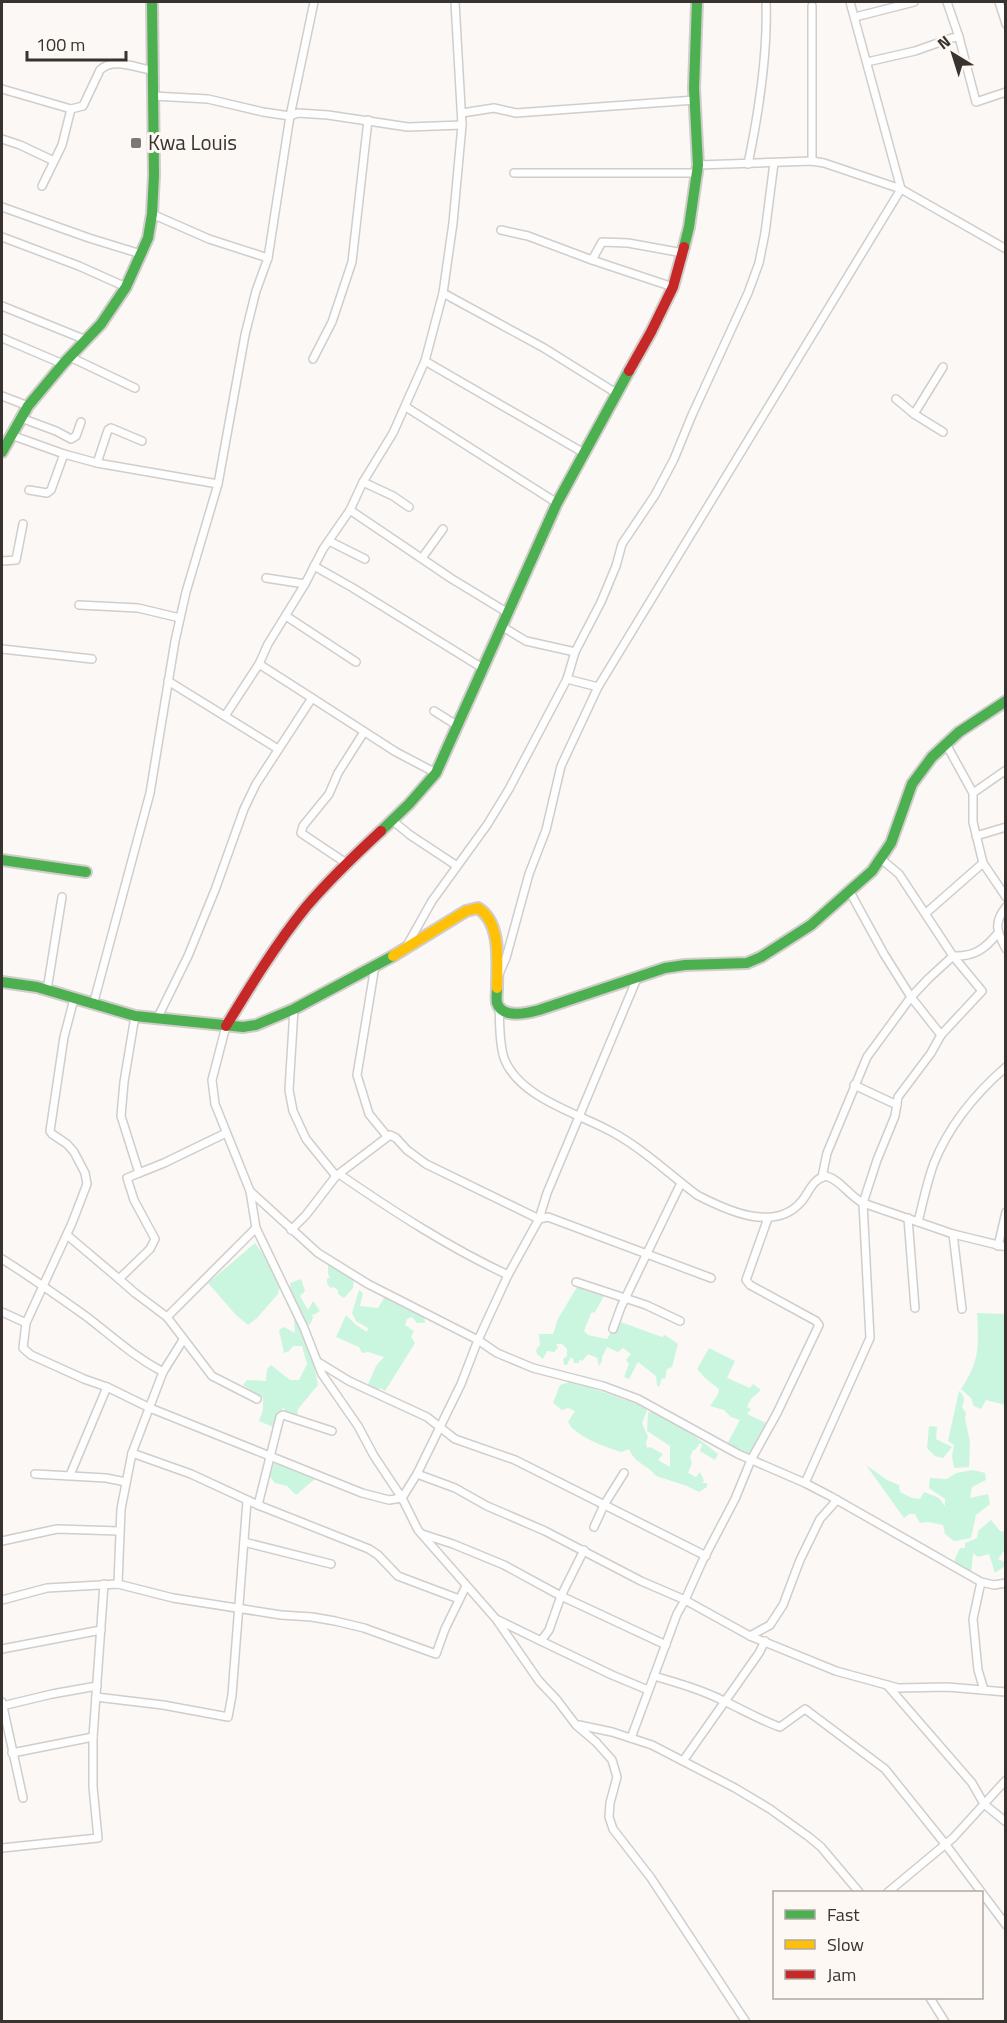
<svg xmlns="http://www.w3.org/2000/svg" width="1007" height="2023" font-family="'Titillium Web',sans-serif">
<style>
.green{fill:#caf6e0}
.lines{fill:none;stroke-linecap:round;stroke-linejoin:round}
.street-casing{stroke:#d1cdca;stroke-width:10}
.fast-casing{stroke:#d1cdca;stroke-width:14}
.slow-casing{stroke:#d1cdca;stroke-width:14}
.jam-casing{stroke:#d1cdca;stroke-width:14}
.street{stroke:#fefefe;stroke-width:7}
.fast{stroke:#4caf50;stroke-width:10}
.slow{stroke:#ffc107;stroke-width:10}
.jam{stroke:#c62828;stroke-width:10}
.poi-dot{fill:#7c7874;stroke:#fdf8f3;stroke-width:2}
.labels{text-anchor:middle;stroke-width:6;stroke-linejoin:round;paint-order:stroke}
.poi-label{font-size:21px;fill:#38332f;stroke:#fdf8f3;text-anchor:start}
</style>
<rect width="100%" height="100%" fill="#fbf8f5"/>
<g class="green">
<path d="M255 1243 270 1264 280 1286 278 1294 257 1318 248 1325 236 1315 208 1283Z"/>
<path d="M328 1264 354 1279 353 1288 344 1298 338 1294V1290L333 1287 330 1288 327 1283V1279L330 1277 328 1274Z"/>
<path d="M301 1279 305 1291 300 1296 308 1310 313 1301 320 1311 313 1315 311 1313 313 1317 310 1325 306 1323V1318L303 1320 299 1317 303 1314 295 1304 294 1297 291 1296 290 1283Z"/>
<path d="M577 1287 602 1293 604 1296 595 1312 591 1313 584 1331 588 1335 607 1339 618 1321 662 1337 665 1335 678 1344 672 1367 667 1369 665 1379 662 1378 659 1387 657 1385 656 1376 638 1362 629 1379 624 1377 629 1364 626 1360 631 1354 623 1348 618 1352 607 1347 602 1357V1361L599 1366 597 1358 588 1354 582 1361 579 1360V1363H574L573 1358H570L567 1365H564L563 1359 567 1356V1349L562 1344H556L558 1348 554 1352 547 1351 543 1359 537 1354 536 1350 540 1345 539 1334H553L558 1319Z"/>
<path d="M359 1290 363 1293 360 1306 378 1308 387 1293 424 1315 425 1323H417L412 1317 407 1319 405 1325 414 1331 411 1337 415 1343 385 1391 380 1388 378 1391 367 1387 376 1366 384 1357 368 1352 362 1353 359 1347 336 1337 346 1315 356 1325 367 1332 368 1328 356 1321 352 1313Z"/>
<path d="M977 1313 1005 1314V1405L986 1400 981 1409 974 1406 971 1398 961 1389C980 1361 979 1346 977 1313Z"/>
<path d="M294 1319H298L313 1358 318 1385 298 1409 297 1417 288 1415 283 1407 280 1418 273 1427 259 1421 263 1410V1398L243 1385 247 1380 266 1381 267 1369 271 1365 290 1380H299L307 1364 302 1346H293L289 1351 284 1353 279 1330 284 1327 295 1333Z"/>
<path d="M709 1348 735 1361 727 1378 750 1388 753 1384 760 1389V1391L751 1399 747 1407 751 1409 747 1414 768 1424 758 1448 746 1457 725 1448 740 1420 731 1417 724 1410 710 1406 718 1394 719 1389 705 1378 697 1369Z"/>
<path d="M572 1381 645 1407 647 1411 642 1423 648 1437 646 1442 647 1448 650 1447 663 1454 658 1460 670 1467V1446L647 1431 648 1413 652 1410C676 1422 697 1437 718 1454L715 1460 700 1451 702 1445 700 1443 695 1450H693L690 1458 692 1463 688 1473 696 1477 700 1472 704 1481 702 1483H707V1487L699 1492 687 1486 656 1476C647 1464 635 1464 629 1449L622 1452C607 1448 574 1436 568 1422L575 1411 568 1408 562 1410 553 1403 560 1385Z"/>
<path d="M959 1391C965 1396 965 1400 962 1407L966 1413 965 1419 970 1442 969 1467 954 1468 952 1456 954 1445 948 1441Z"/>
<path d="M929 1426 937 1427 936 1439 952 1447 943 1458 935 1456 927 1448Z"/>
<path d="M274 1463 287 1466 316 1478 296 1495 287 1486 275 1483 270 1477Z"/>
<path d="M866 1465 887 1480 899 1485 900 1492 912 1498 920 1499 924 1492 939 1498 945 1506V1499L929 1488 930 1478 947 1479 956 1473 973 1470 985 1473 986 1480 972 1487 970 1498 988 1494 990 1504 976 1515 971 1538 954 1541 945 1534 943 1525 928 1522 920 1523 915 1514H909L904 1518Z"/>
<path d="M991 1520 1000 1531 1005 1532V1549L998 1559 1005 1562V1566L995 1573 989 1554 978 1557 973 1553 971 1576 955 1564V1559L960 1548H965V1543L977 1538 978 1531Z"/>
</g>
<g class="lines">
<g class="street-casing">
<g id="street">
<path d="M850 2 901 189 1006 249"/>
<path d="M947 2 959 37"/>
<path d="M999 2 1006 24"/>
<path d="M812 6V161"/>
<path d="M855 17 914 2"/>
<path d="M867 62 915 51 952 38 959 37 976 102 1006 92"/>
<path d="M2 89 71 109 83 106 100 70C113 57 136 68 152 70"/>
<path d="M153 96 208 99 263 112 290 116 298 113 328 115 408 127 462 125"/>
<path d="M462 113 494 108 516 113 695 100"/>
<path d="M2 139 20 145 54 161"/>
<path d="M748 164C759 111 768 55 766 2"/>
<path d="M514 173H697"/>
<path d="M42 186 62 145 71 109"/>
<path d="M2 207 89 238 141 254"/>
<path d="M152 214 209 239 268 258"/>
<path d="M501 230 528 236 592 260 602 242 628 243 683 253"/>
<path d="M2 237 79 266 126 287"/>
<path d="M592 260 673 287"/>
<path d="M443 293 544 348 616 393"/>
<path d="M2 306 86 340"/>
<path d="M2 338 63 364"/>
<path d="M70 357 135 388"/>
<path d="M313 359 332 322 352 262 368 120"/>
<path d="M425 361 584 453"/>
<path d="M2 396 28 406"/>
<path d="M896 399 914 414 943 432"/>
<path d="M406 407 557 503"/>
<path d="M914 414 943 367"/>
<path d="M21 418 56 431 71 439 76 436 81 422"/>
<path d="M11 435 64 454 51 490 47 493 29 490"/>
<path d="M64 454 97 463 218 484"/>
<path d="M97 463 108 430 111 428 142 441"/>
<path d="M363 482 393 496 409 507"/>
<path d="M350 510 452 579 508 613"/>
<path d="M329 541 365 559"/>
<path d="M422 558 443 529"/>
<path d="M2 561 16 560 23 524"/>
<path d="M314 566 353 588 484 669"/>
<path d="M266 578 305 584"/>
<path d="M79 605 138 608 180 618"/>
<path d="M286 616 356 662"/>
<path d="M503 627 526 641 575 652"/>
<path d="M2 649 92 659"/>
<path d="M259 664 312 698"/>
<path d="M567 679 598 687"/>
<path d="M168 681 278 749"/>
<path d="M434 711 458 726"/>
<path d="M225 716 259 664 268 644 305 584 323 549 350 510 363 482 393 433 425 361 443 293 453 223 462 125 455 2"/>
<path d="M946 744 973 793V822L983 863 1006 897"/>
<path d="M973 793 1006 770"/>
<path d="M393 821 410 835 457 866"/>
<path d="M976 836 1006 827"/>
<path d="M346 863 301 833 303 826 329 794 338 773 364 732"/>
<path d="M850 892 884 954 911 997 941 1035 982 991 953 956 899 874 881 859"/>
<path d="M1006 907C993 923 997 932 1006 949"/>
<path d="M926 913 983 863"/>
<path d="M405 949 432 901 487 825 509 789 567 679 575 652 601 602 616 566 622 544 655 495 674 459 692 415 748 293 759 263 765 233 774 163"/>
<path d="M375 966 357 1075 369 1114 387 1136"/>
<path d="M499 974 506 958 529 874 546 830 561 766 598 687 901 189 824 163 812 161 698 165"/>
<path d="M47 990 62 897"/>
<path d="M93 1005 150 793 175 641 186 592 218 484 245 335 256 291 268 258 290 116 314 2"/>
<path d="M499 1008C500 1024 499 1043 504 1058 519 1098 578 1113 612 1132 642 1148 669 1174 697 1195 726 1210 774 1233 801 1202 809 1193 812 1179 826 1176 841 1180 849 1196 863 1203L953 1234 1006 1247"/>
<path d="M135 1016 124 1082 121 1116 139 1173 127 1178 134 1200 155 1239 150 1249 119 1279 135 1293 167 1317 212 1376 257 1399"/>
<path d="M157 1019 188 956 215 890 244 809 256 784 312 698 396 752 436 773"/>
<path d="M226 1026 212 1080 215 1104 250 1191 256 1228 304 1328 322 1374 358 1426 374 1456 402 1498 418 1530 496 1619 539 1681 557 1700 576 1725 596 1742 612 1760 617 1777 610 1803 609 1817 613 1829 651 1878 746 2022"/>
<path d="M854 1085 897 1105"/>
<path d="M139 1173 164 1163 226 1133"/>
<path d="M336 1176 390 1135 396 1138 407 1150 426 1164 539 1219 548 1217 711 1278"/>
<path d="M822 1177 827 1153 867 1057 911 997 928 979 953 956C974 957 985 949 998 933"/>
<path d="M250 1191 318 1253 368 1284 478 1340 497 1353 533 1368 603 1386 638 1399 738 1454 805 1483 830 1496 981 1582 994 1585 1006 1583"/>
<path d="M908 1218 915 1308"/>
<path d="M918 1222C923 1202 927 1182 934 1163 949 1126 976 1093 1006 1067"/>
<path d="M291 1230 306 1215 336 1176 306 1139 293 1111 289 1090 294 1009"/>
<path d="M953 1234 962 1309"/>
<path d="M67 1235 119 1279"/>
<path d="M998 1246 1006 1212"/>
<path d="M2 1259C31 1277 59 1297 87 1317 113 1337 133 1356 163 1372"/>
<path d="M508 1275 539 1219 547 1193 638 976"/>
<path d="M576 1282 646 1305 680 1321"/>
<path d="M2 1312 26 1323 23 1348 31 1355 84 1379 107 1387 150 1408 362 1493 389 1500 402 1498 417 1474 461 1384 478 1340 508 1275C448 1247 393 1211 339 1174"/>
<path d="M167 1317 256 1228"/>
<path d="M26 1323 72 1223 87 1184 85 1173 74 1152 67 1144 52 1134 50 1131 64 1037 74 999"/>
<path d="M613 1329 621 1307 681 1183"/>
<path d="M318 1362 349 1381 427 1417 455 1439 515 1460 706 1556"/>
<path d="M132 1453 191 1474 258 1505 280 1417 283 1415 332 1431"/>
<path d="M35 1474 106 1478 126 1482"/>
<path d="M417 1474 455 1488 487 1506 545 1531 641 1581 685 1600 702 1562 735 1499 751 1460 777 1413 819 1325 816 1321 750 1285 746 1280 768 1218"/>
<path d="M70 1475 107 1387"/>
<path d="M805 1483 870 1338 863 1203 877 1160 895 1116 898 1097 931 1053 941 1035"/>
<path d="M258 1505 369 1549 378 1555 398 1576 459 1599"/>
<path d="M594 1527 604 1505 624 1473"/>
<path d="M422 1534 453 1544 504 1565 561 1596 666 1645"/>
<path d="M2 1541 57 1529 119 1531"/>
<path d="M244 1542 331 1564"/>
<path d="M981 1582 973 1619 978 1670 984 1690"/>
<path d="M118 1584 121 1509 132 1453 163 1372 183 1340"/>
<path d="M2 1600 47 1588 118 1584 173 1598 281 1615 312 1617 335 1621 364 1628 436 1654 445 1629 466 1586"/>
<path d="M498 1620 541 1641 549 1630 561 1596 584 1550"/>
<path d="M750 1636 770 1625 783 1605 800 1560 820 1519 837 1500"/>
<path d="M541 1641 612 1675 648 1690"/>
<path d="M2 1649 101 1630"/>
<path d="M654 1676C678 1683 702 1690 724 1701 743 1710 760 1720 780 1727L805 1709 885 1769 946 1845 1006 1925"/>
<path d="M887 1685 972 1783 984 1804 1006 1822"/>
<path d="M96 1697 163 1705 228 1717 232 1695 247 1501"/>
<path d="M2 1702 23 1798"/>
<path d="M2 1706 52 1694 97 1686"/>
<path d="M579 1725 612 1732 652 1745 735 1788 770 1809 809 1837 821 1847 859 1892"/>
<path d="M631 1738 677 1614 685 1600 750 1636 836 1671 898 1688 947 1687 1006 1692"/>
<path d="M12 1753 93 1737"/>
<path d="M683 1761 759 1653 765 1641"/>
<path d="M2 1848 98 1838 93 1787V1737L104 1584"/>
<path d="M888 1892 953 1838 1006 1780"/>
<path d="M930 1998 945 2022"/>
</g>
</g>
<g class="fast-casing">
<g id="fast">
<path d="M684 247 689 227 698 165 694 88 697 2"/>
<path d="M2 452 28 406 63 364 101 324 126 287 148 238 152 214 154 175 152 2"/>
<path d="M381 831 409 804 436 773 557 503 629 371"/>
<path d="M2 860 86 872"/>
<path d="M2 982 37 987 135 1016 243 1027 256 1025 294 1009 393 956"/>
<path d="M497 988C497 992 496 999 497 1003 502 1019 528 1013 539 1010L665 968 685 965 747 963 761 957 811 925 872 871 891 843 912 784 932 757 959 732 1006 701"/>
</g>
</g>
<g class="slow-casing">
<path id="slow" d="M393 956 466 911 478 908C502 923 497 963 497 988"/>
</g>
<g class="jam-casing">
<g id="jam">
<path d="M629 371 651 332 673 287 684 247"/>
<path d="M226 1026C251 985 276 944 306 907 329 880 355 855 381 831"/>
</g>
</g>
<use href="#street" class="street"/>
<use href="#fast" class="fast"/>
<use href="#slow" class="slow"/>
<use href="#jam" class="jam"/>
</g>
<rect class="poi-dot" x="130" y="137" width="12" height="12" rx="3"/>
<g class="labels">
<g class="poi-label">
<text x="148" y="150">Kwa Louis</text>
</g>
</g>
<rect width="1007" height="2023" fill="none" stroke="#38332f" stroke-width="6"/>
<rect x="773" y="1891" width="210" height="108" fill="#fdf8f3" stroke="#aea9a5" stroke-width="1.5"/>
<rect x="785" y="1910" width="30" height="9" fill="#4caf50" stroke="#aea9a5" stroke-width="1.5"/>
<text x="827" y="1921" font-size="18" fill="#38332f">Fast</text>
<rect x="785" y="1940" width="30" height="9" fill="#ffc107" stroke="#aea9a5" stroke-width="1.5"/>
<text x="827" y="1951" font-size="18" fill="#38332f">Slow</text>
<rect x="785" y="1970" width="30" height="9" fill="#c62828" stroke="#aea9a5" stroke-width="1.5"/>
<text x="827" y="1981" font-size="18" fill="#38332f">Jam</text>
<g transform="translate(953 54) rotate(322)" stroke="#fdf8f3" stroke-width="4.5" paint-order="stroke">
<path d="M0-4.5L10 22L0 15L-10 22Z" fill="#38332f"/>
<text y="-9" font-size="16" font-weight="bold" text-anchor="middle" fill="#38332f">N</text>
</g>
<path d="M27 51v9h99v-9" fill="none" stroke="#38332f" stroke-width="3"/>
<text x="36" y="51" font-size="18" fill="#38332f" stroke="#fdf8f3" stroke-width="4.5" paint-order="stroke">100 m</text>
</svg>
